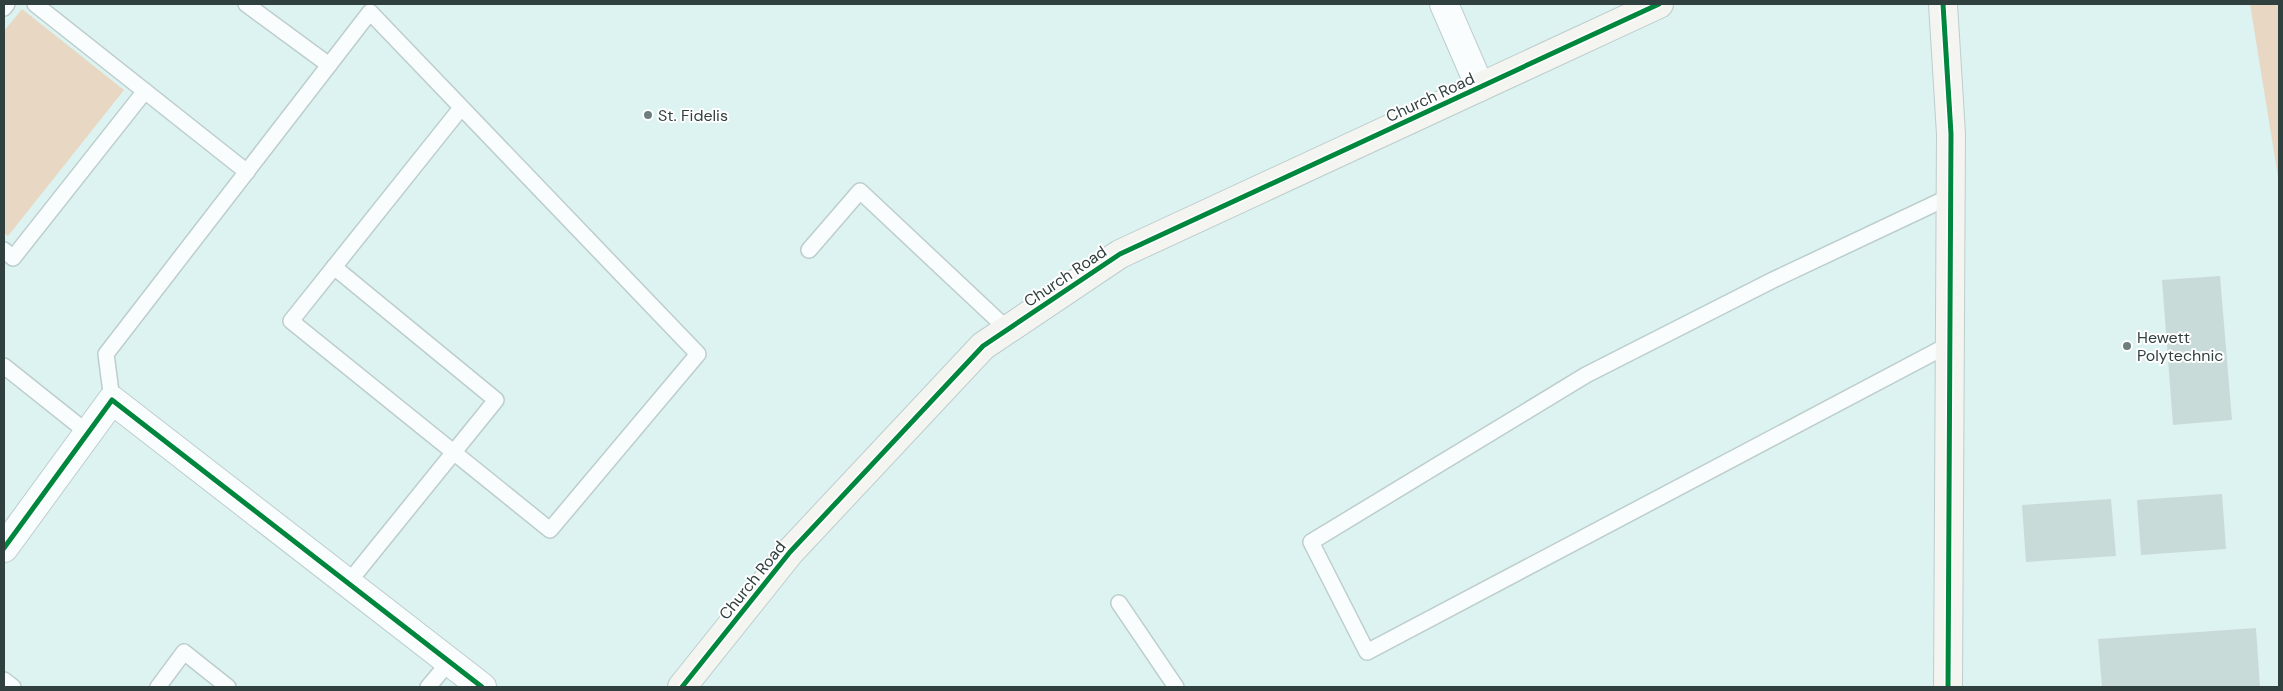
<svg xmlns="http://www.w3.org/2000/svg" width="2283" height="691" font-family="'DM Sans',sans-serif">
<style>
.green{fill:#e8d7c3}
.building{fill:#c9dbd9}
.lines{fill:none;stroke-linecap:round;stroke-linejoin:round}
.lane-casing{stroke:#bccecc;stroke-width:18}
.street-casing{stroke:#bccecc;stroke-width:30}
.secondary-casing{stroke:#bccecc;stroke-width:30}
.lane{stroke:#fafdfd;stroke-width:15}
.street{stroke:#fafdfd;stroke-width:28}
.secondary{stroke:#f4f4f1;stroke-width:28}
.cycleway-casing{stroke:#fff;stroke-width:8}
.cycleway{stroke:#00873e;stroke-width:5}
.poi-dot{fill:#6d7f7d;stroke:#fff;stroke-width:2}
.labels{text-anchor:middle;stroke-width:4;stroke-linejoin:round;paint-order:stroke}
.street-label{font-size:16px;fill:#30403e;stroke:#fff}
.poi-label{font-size:16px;fill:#30403e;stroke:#fff;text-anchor:start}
</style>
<rect width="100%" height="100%" fill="#ddf3f1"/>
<g class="green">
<path d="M2250 4H2279V183Z"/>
<path d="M22 9 124 90 8 236 4 233V31Z"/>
</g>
<g class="building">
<path d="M2220 276 2232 420 2173 425 2162 280Z"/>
<path d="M2222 494 2226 549 2141 555 2137 500Z"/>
<path d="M2111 499 2116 556 2026 562 2022 505Z"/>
<path d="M2256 628 2260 687H2102L2098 639Z"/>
</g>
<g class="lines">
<g class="lane-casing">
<g id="lane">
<path d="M35 4 247 172"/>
<path d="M246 4 329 65"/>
<path d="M4 8 7 4"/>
<path d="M4 250 13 258 145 91"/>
<path d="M809 250 860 191 1007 329"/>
<path d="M334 267 496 400 348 583"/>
<path d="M1950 344 1367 652 1311 542 1586 375 1773 280 1951 196"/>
<path d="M4 366 88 433"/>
<path d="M112 400 106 354 370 12 698 354 550 530 291 321 461 108"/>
<path d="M1119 603 1176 687"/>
<path d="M4 680 13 687"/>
<path d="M158 687 184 652 228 687"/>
<path d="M428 687 449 662"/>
</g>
</g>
<g class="street-casing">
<g id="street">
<path d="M1444 4 1480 87"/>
<path d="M4 548 112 400 482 687"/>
</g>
</g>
<g class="secondary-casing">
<g id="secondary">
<path d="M1943 4 1951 134 1948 687"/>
<path d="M682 687 790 552 983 346 1120 254 1659 4"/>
</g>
</g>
<use href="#lane" class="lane"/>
<use href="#street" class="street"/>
<use href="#secondary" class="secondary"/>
<g class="cycleway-casing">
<g id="cycleway">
<path d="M1943 4 1951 134 1948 687"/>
<path d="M4 548 112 400 482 687"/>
<path d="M682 687 790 552 983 346 1120 254 1659 4"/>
</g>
</g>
<use href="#cycleway" class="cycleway"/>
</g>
<g class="poi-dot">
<circle cx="648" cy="115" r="5"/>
<circle cx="2127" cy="346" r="5"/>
</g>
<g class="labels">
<g class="street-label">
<text transform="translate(1430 97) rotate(-25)" y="6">Church Road</text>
<text transform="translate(1065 276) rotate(-34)" y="6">Church Road</text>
<text transform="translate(752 580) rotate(-51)" y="6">Church Road</text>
</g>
<g class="poi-label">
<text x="658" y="121">St. Fidelis</text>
<text x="2137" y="343">Hewett<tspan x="2137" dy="18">Polytechnic</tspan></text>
</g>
</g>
<rect width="2283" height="691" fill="none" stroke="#30403e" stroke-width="10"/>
</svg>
